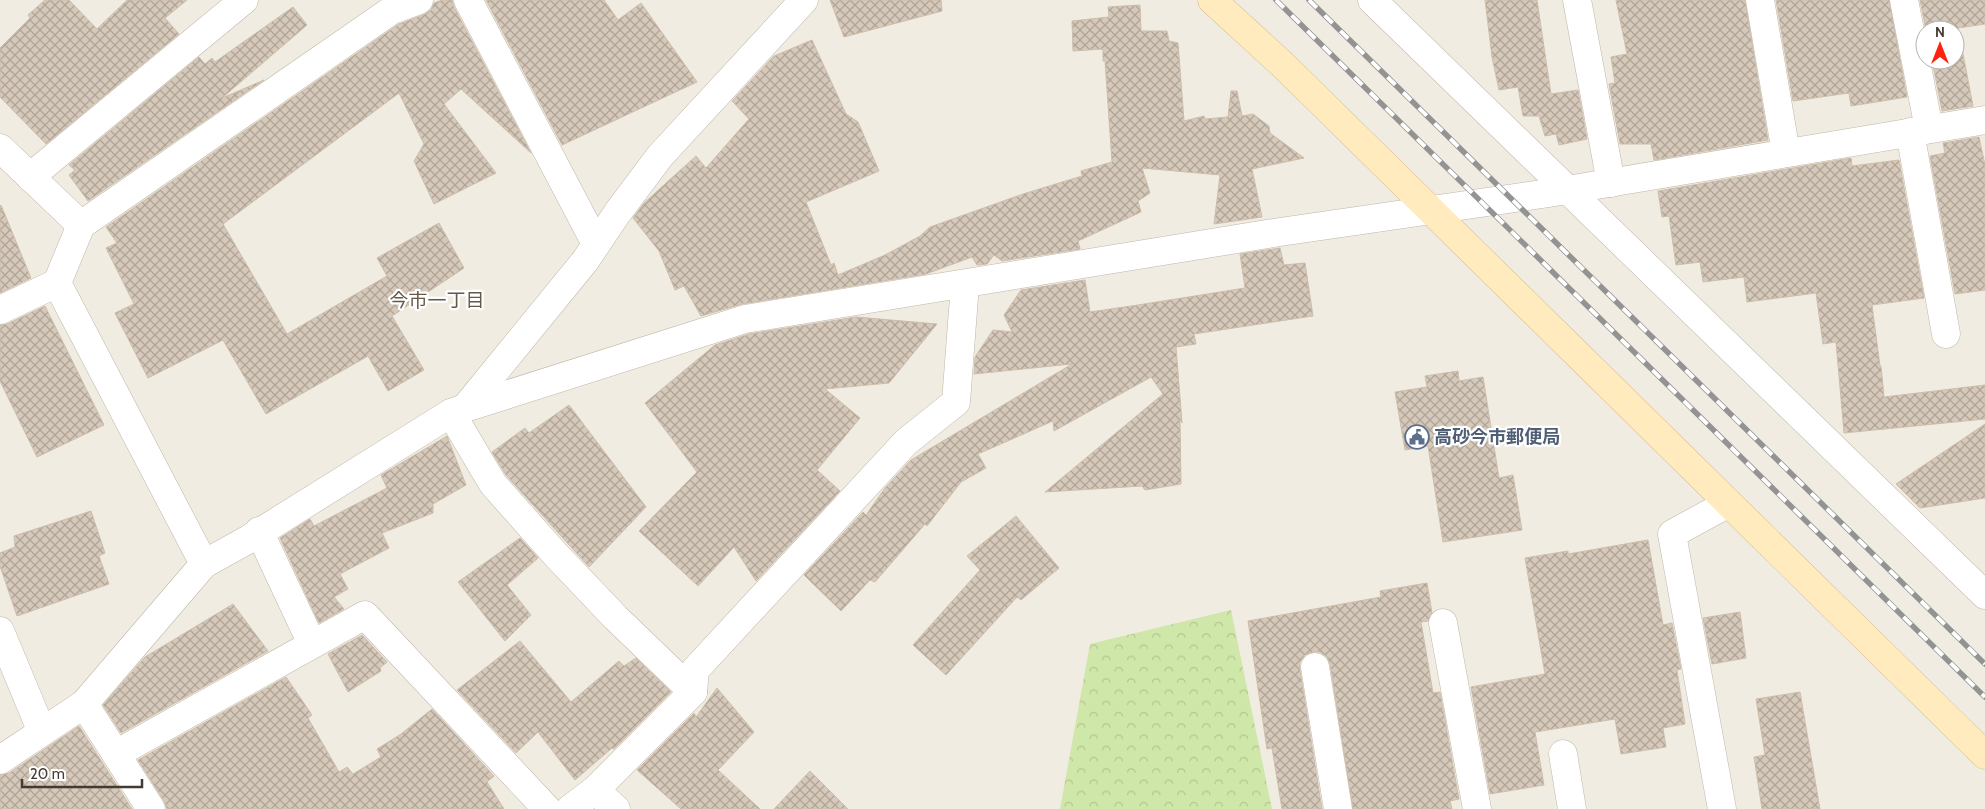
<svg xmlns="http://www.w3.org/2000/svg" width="1985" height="809" font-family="Cabin,'Noto Sans JP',sans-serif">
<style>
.park{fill:url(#park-crowns)}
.building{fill:url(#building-cross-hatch);stroke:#cdbeab}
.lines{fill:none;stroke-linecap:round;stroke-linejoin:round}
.street-casing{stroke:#bfb6a8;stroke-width:29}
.secondary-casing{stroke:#d2bd91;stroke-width:29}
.street{stroke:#fff;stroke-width:28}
.secondary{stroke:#ffebbe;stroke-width:28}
.rail-casing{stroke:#939393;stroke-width:5.5}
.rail{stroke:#fff;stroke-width:4;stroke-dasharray:11;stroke-linecap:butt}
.labels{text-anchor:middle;stroke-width:4.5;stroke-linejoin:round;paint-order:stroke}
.service-label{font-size:18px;font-weight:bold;fill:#4e5e75;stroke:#fff;text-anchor:start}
.neighbourhood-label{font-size:19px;fill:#65594a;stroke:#fff}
</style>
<defs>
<pattern id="park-crowns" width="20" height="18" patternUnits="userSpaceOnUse" patternTransform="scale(1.25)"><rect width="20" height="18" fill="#cfe7a9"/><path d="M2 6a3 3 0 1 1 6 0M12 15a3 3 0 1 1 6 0" fill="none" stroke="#b3c792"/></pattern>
<pattern id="building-cross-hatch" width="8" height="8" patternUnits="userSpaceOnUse" patternTransform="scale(1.25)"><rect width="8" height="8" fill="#d6c9ba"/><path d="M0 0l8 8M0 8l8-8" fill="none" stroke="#afa498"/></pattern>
</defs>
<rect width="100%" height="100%" fill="#f1ece2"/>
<path class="park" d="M1231 610 1272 809H1060L1090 644Z"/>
<g class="building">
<path d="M45 0H69L97 29 127 0H187L165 18 179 34 46 144 0 97V48L30 18 28 15Z"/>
<path d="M442 0H452L454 7 531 153 461 89 444 104 496 173 434 204 414 161 424 144 399 93 223 224 287 334 387 276 377 258 439 223 464 268 392 316 424 370 388 391 368 356 266 414 223 340 148 378 115 313 134 304 106 248 117 243 106 227 399 24 425 14 431 10 434 3Z"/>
<path d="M486 0H604L618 20 641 3 697 82 562 145Z"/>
<path d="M830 0H941L942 11 844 37Z"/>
<path d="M1485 0H1537L1551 94 1578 90 1587 139 1559 145 1556 134 1545 136 1539 116H1523L1518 87 1499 90 1492 57Z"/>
<path d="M1616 0H1745L1768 140 1654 160 1651 144H1620L1609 84 1615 83 1611 57 1627 54Z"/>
<path d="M1776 0H1889L1907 97 1851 106 1849 93 1793 101Z"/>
<path d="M1920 0H1985V24L1958 28 1973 106 1942 111 1932 60H1955V30H1926Z"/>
<path d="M1140 5 1141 31H1167L1169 41 1178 43 1184 121 1204 116 1205 119 1228 117 1231 91H1237L1242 116 1253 114 1269 126 1270 133 1304 158 1252 169 1262 217 1214 224 1220 175 1142 168 1150 193 1138 201 1141 212 1078 241 1080 249 1002 261 994 255 987 264 977 265 972 257 926 274 742 304 701 316 684 286 675 290 659 251 633 218 644 203 696 156 706 168 749 119 732 101 774 56 812 40 846 114 858 122 879 171 806 202 831 265 834 263 838 275 885 255 920 236 930 227 1023 194 1082 176 1081 171 1112 162 1105 61H1103V49L1073 51 1072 21 1109 17 1108 7Z"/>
<path d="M293 7 307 25 222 98 264 80 88 201 69 175 75 170 69 165 199 57 205 64 212 58 215 62Z"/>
<path d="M1979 137 1985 165V290L1955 294 1930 156 1945 153 1943 143Z"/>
<path d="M1851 158 1852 166 1899 160 1924 298 1872 305 1880 366H1881L1884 397 1985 385V419L1844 433 1836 342 1823 344 1816 293 1747 302 1744 277 1703 282 1700 262 1676 265 1669 216 1662 217 1658 191Z"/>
<path d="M1 205 31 278 0 293V206Z"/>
<path d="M1280 248 1284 265 1305 263 1313 316 1194 334 1196 344 1176 347 1182 423 1180 419 1181 484 1145 490 1142 486 1045 492 1163 394 1151 377 1054 431 1053 421 978 454 986 468 961 482 927 526 925 524 875 582 870 580 841 611 804 575 863 512 866 515 885 488 911 460 1072 364 974 374 975 357 993 330 1012 332 1004 315 1021 290 1085 280 1090 312 1138 305 1245 288 1240 254Z"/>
<path d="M45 306 104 425 37 457 0 381V325L7 324Z"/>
<path d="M856 317 937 324 889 383 825 389 860 418 817 470 840 491 756 581 734 547 698 586 639 531 697 472 645 403 715 345 749 334Z"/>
<path d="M1458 371 1459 381 1483 377 1499 478 1513 475 1522 530 1443 542 1428 446 1405 450 1395 392 1427 387 1425 376Z"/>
<path d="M569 405 646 507 589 567 506 475 492 452 525 428 529 433Z"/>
<path d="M1985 424V498L1920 508 1896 484Z"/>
<path d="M447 436 466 485 433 504V513L382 533 389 548 340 574 348 589 334 597 344 609 319 623 280 538 310 519 314 526 387 488 381 475Z"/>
<path d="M91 511 105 553 99 556 109 584 17 616 0 566V553L15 547 14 536Z"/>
<path d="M1016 516 1059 568 1021 600 1017 597 946 675 913 645 980 570 967 556Z"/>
<path d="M520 538 538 558 507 585 531 615 505 641 458 582Z"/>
<path d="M1648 540 1663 625 1672 623 1681 669 1677 670 1685 724 1663 728 1666 747 1621 754 1615 719 1535 732 1544 785 1490 794 1471 687 1545 674 1525 558 1568 551V554Z"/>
<path d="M1427 583 1432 613 1428 621 1421 622 1433 693 1440 692 1459 799 1450 801 1452 809H1353L1330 664 1327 657 1320 652H1313L1305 655 1300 662V670L1322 809H1282L1272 748 1267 749 1248 621 1381 597 1380 591Z"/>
<path d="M233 604 268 651 121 733 103 705 145 657Z"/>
<path d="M1740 612 1746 658 1712 664 1703 618Z"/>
<path d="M362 635 387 662 380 668 381 671 348 692 328 654Z"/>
<path d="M520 641 571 702 619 661 624 666 636 658 671 692 614 749 612 748 575 780 538 732 516 753 457 690Z"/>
<path d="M286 677 312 715 308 718 339 772 347 767 353 774 381 757 377 749 401 734 432 709 494 776 487 782 504 809H167L164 801 138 760Z"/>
<path d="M717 688 754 732 718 770 760 809H681L637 770 694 713 696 717Z"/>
<path d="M1800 692 1820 809H1762L1754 757 1765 755 1756 699Z"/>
<path d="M79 726 132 809H0V775L9 773Z"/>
<path d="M810 771 848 809H774Z"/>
</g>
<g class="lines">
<g class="street-casing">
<g id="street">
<path d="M468 0 596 244"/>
<path d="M1372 0 1985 595"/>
<path d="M1577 0 1611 183"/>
<path d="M1760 0 1786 153"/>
<path d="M1904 0 1929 129"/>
<path d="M1910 132 1946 334"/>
<path d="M0 148 81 225"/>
<path d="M30 177 244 0"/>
<path d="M0 310 57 283"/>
<path d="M465 408 585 261 618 212 660 156 804 0"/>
<path d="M451 413 493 484 556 555 616 618 693 692"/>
<path d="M259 531 312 644"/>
<path d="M204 564 57 283 81 225 392 10 419 0"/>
<path d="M1443 623 1477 809"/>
<path d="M0 631 42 732"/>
<path d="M1315 667 1338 809"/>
<path d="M84 704 151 809"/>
<path d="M116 754 365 615 547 809"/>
<path d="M1563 754 1572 809"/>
<path d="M0 760 84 704 204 564 249 539 451 413 465 408 745 319 1280 232 1549 193 1985 120"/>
<path d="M595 790 616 809"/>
<path d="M570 809 595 790 693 692 695 670 906 442 956 402 965 284"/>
<path d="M1722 809 1672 534 1727 504"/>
</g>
</g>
<g class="secondary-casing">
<path id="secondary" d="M1212 0 1283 65 1985 755"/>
</g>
<use href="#street" class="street"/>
<use href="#secondary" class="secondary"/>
<g class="rail-casing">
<g id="rail">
<path d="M1276 0 1985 697"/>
<path d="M1309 0 1985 664"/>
</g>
</g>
<use href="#rail" class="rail"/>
</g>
<defs>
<g id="civic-ring" transform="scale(1.25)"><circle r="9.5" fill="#fff" stroke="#5c6f8a" stroke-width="1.5"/><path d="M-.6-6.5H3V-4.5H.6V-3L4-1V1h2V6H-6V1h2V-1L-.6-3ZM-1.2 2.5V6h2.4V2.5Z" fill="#5c6f8a"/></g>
</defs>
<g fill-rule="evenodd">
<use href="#civic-ring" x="1417" y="437"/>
</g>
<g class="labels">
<g class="service-label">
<text x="1434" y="443">高砂今市郵便局</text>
</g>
<g class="neighbourhood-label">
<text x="437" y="307">今市一丁目</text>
</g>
</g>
<g transform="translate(1940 45)"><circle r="24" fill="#ffffff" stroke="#b4b1ad"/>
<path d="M0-4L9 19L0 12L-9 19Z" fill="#fc240e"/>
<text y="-8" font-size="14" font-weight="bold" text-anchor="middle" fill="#433b33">N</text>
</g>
<path d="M22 779v8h120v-8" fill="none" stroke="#433b33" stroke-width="2.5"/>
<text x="30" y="779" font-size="15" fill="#433b33" stroke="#ffffff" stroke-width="4" paint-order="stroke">20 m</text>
</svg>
